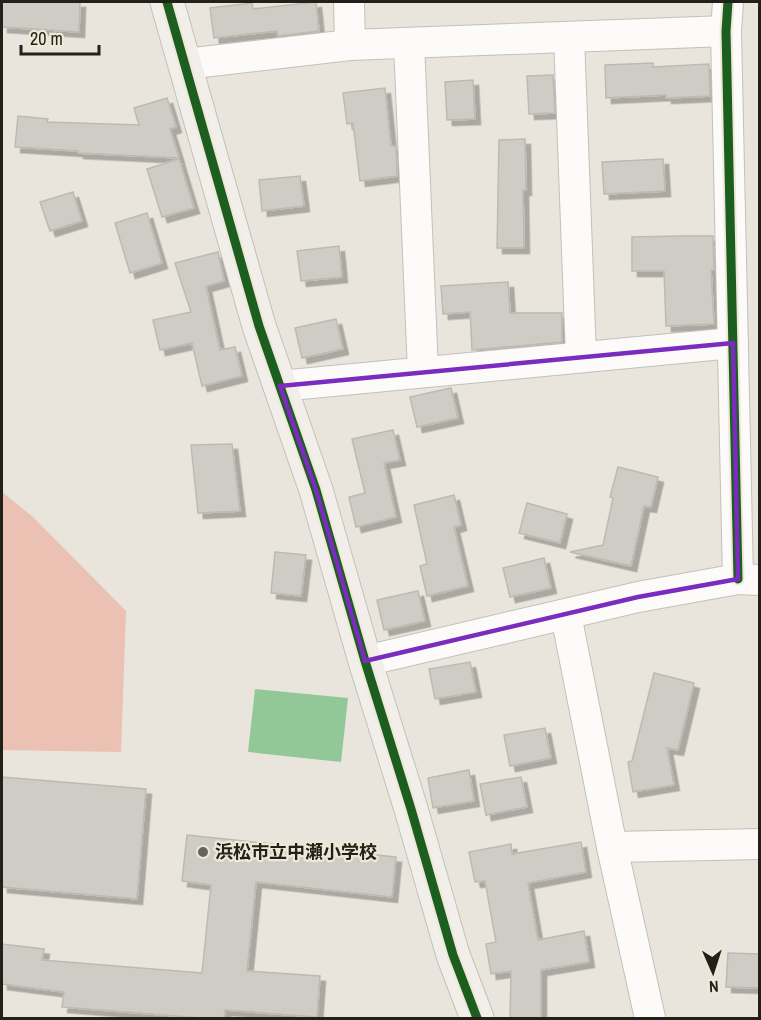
<svg xmlns="http://www.w3.org/2000/svg" width="761" height="1020" font-family="'Archivo Narrow','Noto Sans JP',sans-serif">
<style>
.green{fill:#eac1b2}
.water{fill:#92c898}
.building{fill:#ceccc5;stroke:#bbbbb3;stroke-width:1.5;filter:url(#shadow)}
.lines{fill:none;stroke-linecap:round;stroke-linejoin:round}
.street-casing{stroke:#c3c0b9;stroke-width:32}
.secondary-casing{stroke:#c3c0b9;stroke-width:35}
.street{stroke:#fcfbfa;stroke-width:30}
.secondary{stroke:#f2efeb;stroke-width:33}
.cycleway-casing{stroke:#eee8d7;stroke-width:13}
.cycleway{stroke:#1b5e20;stroke-width:9}
.marked{fill:none;stroke:#7b2cbf;stroke-width:4.5;stroke-linejoin:round}
.poi-dot{fill:#68655d;stroke:#eee8d7;stroke-width:2}
.labels{text-anchor:middle;stroke-width:4.5;stroke-linejoin:round;paint-order:stroke}
.poi-label{font-size:18px;font-weight:bold;fill:#222019;stroke:#eee8d7;text-anchor:start}
</style>
<defs>
<filter id="shadow"><feDropShadow dx="5.5" dy="5.5" stdDeviation="0" flood-color="#0004"/></filter>
</defs>
<rect width="100%" height="100%" fill="#e9e5dc"/>
<path class="green" d="M2 492 33 517 126 611 121 752 2 750Z"/>
<path class="water" d="M255 689 348 698 341 762 248 752Z"/>
<g class="building">
<path d="M2 2H80L79 32 2 27Z"/>
<path d="M316 2 319 31 278 36 277 31 214 38 210 8 252 3 253 9Z"/>
<path d="M653 63V67L709 64 710 96 666 98V95L606 98 605 65Z"/>
<path d="M553 75 555 113 529 114 527 76Z"/>
<path d="M473 80 475 119 447 120 445 82Z"/>
<path d="M385 88 391 146H396L397 176 360 181 353 123 347 124 343 93Z"/>
<path d="M167 98 176 127 170 129 179 158 78 153V151L15 147 18 116 48 119 47 122 139 125 134 108Z"/>
<path d="M525 139 526 190H523L524 248H497L499 140Z"/>
<path d="M179 159 194 208 162 217 147 169Z"/>
<path d="M663 159 665 191 604 194 602 162Z"/>
<path d="M300 176 304 206 262 211 259 180Z"/>
<path d="M73 192 82 221 50 231 40 202Z"/>
<path d="M147 213 162 263 130 273 115 223Z"/>
<path d="M680 236H713L714 270H711L714 324 666 326 664 271H632V237Z"/>
<path d="M339 246 342 277 301 281 297 251Z"/>
<path d="M218 252 224 281 206 286 220 350 235 347 242 376 202 386 192 343 160 350 153 320 191 312 175 263Z"/>
<path d="M508 282 510 313H562V342L472 350 470 312 443 314 441 286Z"/>
<path d="M336 319 343 349 302 358 295 328Z"/>
<path d="M451 388 458 418 417 427 410 397Z"/>
<path d="M393 430 400 460 384 463 396 517 356 527 349 497 365 493 352 439Z"/>
<path d="M232 444 240 511 198 513 191 445Z"/>
<path d="M618 467 658 477 651 507 644 506 631 566 570 552 603 545 613 498 610 497Z"/>
<path d="M454 495 461 525 454 527 468 586 427 596 420 566 427 564 414 505Z"/>
<path d="M527 503 567 514 560 543 519 533Z"/>
<path d="M275 552 306 555 301 596 271 593Z"/>
<path d="M544 558 551 588 510 597 503 568Z"/>
<path d="M418 591 425 621 384 630 377 600Z"/>
<path d="M470 662 476 692 435 699 429 669Z"/>
<path d="M654 673 694 683 678 750 667 748 674 785 633 792 628 762 632 761Z"/>
<path d="M545 728 551 758 510 766 504 735Z"/>
<path d="M469 770 474 801 433 808 428 778Z"/>
<path d="M2 777 146 789 137 899 2 887Z"/>
<path d="M521 777 527 807 486 815 480 784Z"/>
<path d="M187 835 396 857 392 897 256 882 247 971 320 976 317 1017 225 1010 224 1018H202L62 1007 64 992 2 984V944L44 949 42 960 202 973 211 885 182 881Z"/>
<path d="M581 842 586 872 528 883 538 940 584 931 589 962 541 970V1018H510L511 971 491 974 486 944 496 942 485 881 475 882 469 852 511 844 512 854Z"/>
<path d="M728 953 759 954V988L726 987Z"/>
</g>
<g class="lines">
<g class="street-casing">
<g id="street">
<path d="M349 2 350 45"/>
<path d="M728 2 726 31 738 579"/>
<path d="M569 37 581 357"/>
<path d="M409 43 423 371"/>
<path d="M185 64 350 45 726 31"/>
<path d="M280 386 733 343"/>
<path d="M566 615 612 847 650 1018"/>
<path d="M365 661 638 597 738 579 760 580"/>
<path d="M612 847 760 844"/>
</g>
</g>
<g class="secondary-casing">
<path id="secondary" d="M167 2 259 326 316 490 365 661 411 809 453 955 477 1018"/>
</g>
<use href="#street" class="street"/>
<use href="#secondary" class="secondary"/>
<g class="cycleway-casing">
<g id="cycleway">
<path d="M167 2 259 326 316 490 365 661 411 809 453 955 477 1018"/>
<path d="M728 2 726 31 738 579"/>
</g>
</g>
<use href="#cycleway" class="cycleway"/>
</g>
<path class="marked" d="M733 343 738 579 638 597 365 661 316 490 280 386Z"/>
<circle class="poi-dot" cx="203" cy="852" r="6"/>
<g class="labels">
<g class="poi-label">
<text x="215" y="858">浜松市立中瀬小学校</text>
</g>
</g>
<rect width="761" height="1020" fill="none" stroke="#222019" stroke-width="6"/>
<g transform="translate(713 972) rotate(177)" stroke="#eee8d7" stroke-width="4.5" paint-order="stroke">
<path d="M0-4.5L10 22L0 15L-10 22Z" fill="#222019"/>
<text y="-9" font-size="16" font-weight="bold" text-anchor="middle" fill="#222019">N</text>
</g>
<path d="M21 45v9h78v-9" fill="none" stroke="#222019" stroke-width="3"/>
<text x="30" y="45" font-size="18" fill="#222019" stroke="#eee8d7" stroke-width="4.5" paint-order="stroke">20 m</text>
</svg>
